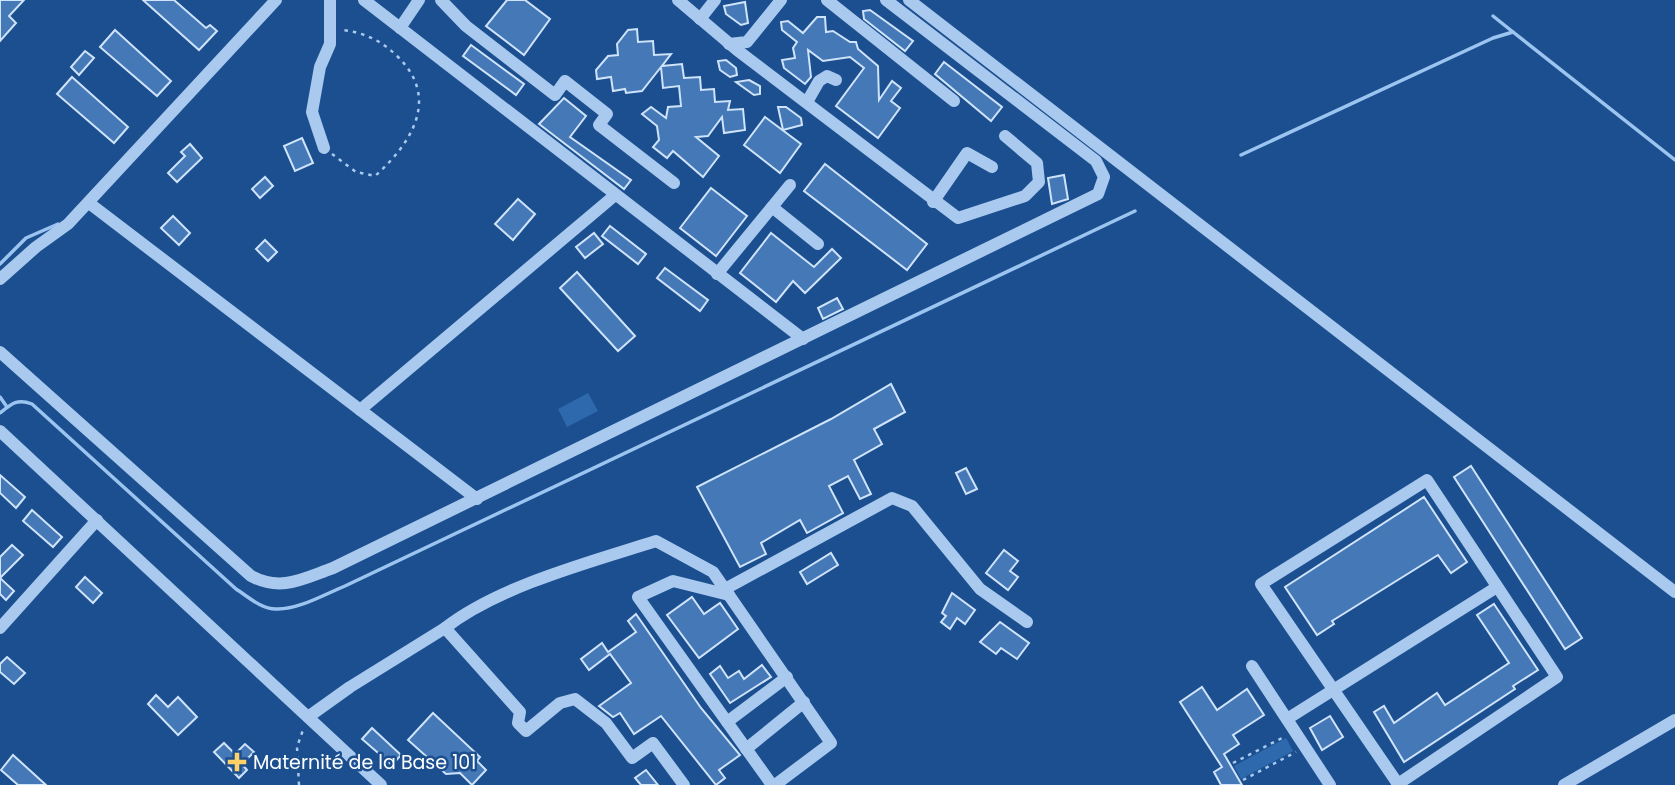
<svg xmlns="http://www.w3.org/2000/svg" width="1675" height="785" font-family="Poppins,sans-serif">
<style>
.green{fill:#2e69ad}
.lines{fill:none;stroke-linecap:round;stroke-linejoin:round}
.stream{stroke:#9cc4f0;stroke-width:3.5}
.building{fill:#4478b7;stroke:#cfe3fa;stroke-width:2}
.path{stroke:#a9c9ee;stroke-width:2.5;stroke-dasharray:3.5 5;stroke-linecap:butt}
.minor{stroke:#a9c9ee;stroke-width:12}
.poi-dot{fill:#ffd166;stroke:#1b4f8f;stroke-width:2.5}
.labels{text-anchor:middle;stroke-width:5;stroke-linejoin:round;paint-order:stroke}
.poi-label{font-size:19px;fill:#fff;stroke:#1b4f8f;text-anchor:start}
</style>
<rect width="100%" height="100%" fill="#1b4f8f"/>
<g class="green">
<path d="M588 393 598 411 567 427 558 409Z"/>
<path d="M1286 738 1293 751 1241 779 1234 766Z"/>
</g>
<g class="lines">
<g class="stream">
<path d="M1493 16 1513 32"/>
<path d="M1241 155 1493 38 1513 32 1675 160"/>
<path d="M0 264 26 238 58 224"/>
<path d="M0 397 7 407"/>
<path d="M0 413C11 404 17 398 32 404L236 589C247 596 261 609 276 609 298 610 325 594 345 586L1135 211"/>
</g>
</g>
<g class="building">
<path d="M0 0H24L9 16 16 23 0 41Z"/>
<path d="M143 0H174L206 28 210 25 217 31 199 50Z"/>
<path d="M507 0H525L550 19 524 55 486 26Z"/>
<path d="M745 2 748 23 741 25 726 14 724 6Z"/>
<path d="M870 10 913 41 905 51 864 19 863 11Z"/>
<path d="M817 17H825L826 32 833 31 850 42H856L858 49 878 66 879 100 892 81 901 88 891 101 900 108 878 138 836 106 864 68 850 57 823 61 808 50 811 77 805 84 784 68 782 60 795 58 793 48 797 42 782 30 781 22 788 21 803 33Z"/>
<path d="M637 29 638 42 653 41 654 55 671 54 662 66 682 64 684 78 700 77 701 90 714 89 715 102 730 101 728 110 743 109 745 130 724 133 722 117 708 136 696 137 719 156 703 177 673 151 667 158 653 147 659 140 657 126 642 114 651 107 666 118 668 107 681 106 679 86 663 88 661 67 642 91 626 93 625 89 613 91 611 77 597 79 596 70 608 56 618 55 617 44 628 30Z"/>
<path d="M115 30 171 81 157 96 100 47Z"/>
<path d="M471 45 524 84 516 95 463 56Z"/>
<path d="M85 51 94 58 79 75 71 67Z"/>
<path d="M726 60 736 68 737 75 730 77 720 70 718 61Z"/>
<path d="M944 62 1002 107 991 121 935 74Z"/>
<path d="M72 77 128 127 114 143 57 94Z"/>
<path d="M749 80 760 86V94L754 95 736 82Z"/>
<path d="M564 98 586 116 570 137 631 180 624 189 539 124Z"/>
<path d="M778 107H786L801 118 802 125 783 130Z"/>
<path d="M765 117 801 144 780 173 744 145Z"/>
<path d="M302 138 313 163 295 171 284 146Z"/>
<path d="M190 144 202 158 177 182 168 173 185 156 181 152Z"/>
<path d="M825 164 927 244 907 270 804 191Z"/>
<path d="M1064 175 1068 199 1052 204 1048 178Z"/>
<path d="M265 177 273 186 260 198 252 189Z"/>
<path d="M711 188 747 216 716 256 680 228Z"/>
<path d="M518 199 535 214 513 240 495 224Z"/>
<path d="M173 216 190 233 179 245 161 228Z"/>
<path d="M610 226 646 254 638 264 602 236Z"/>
<path d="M594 233 603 244 585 258 576 247Z"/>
<path d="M771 233 814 267 832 249 841 258 805 293 793 281 776 302 740 273Z"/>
<path d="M265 240 277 252 268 261 256 249Z"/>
<path d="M665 268 708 300 700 311 657 278Z"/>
<path d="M577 272 635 336 618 351 560 288Z"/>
<path d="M837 298 843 309 823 319 818 308Z"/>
<path d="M891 384 905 412 874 429 882 444 854 460 871 494 860 499 848 476 829 486 843 513 807 533 800 520 761 543 766 554 740 567 697 487 831 419Z"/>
<path d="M1471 466 1582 638 1565 649 1454 477Z"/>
<path d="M966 468 977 489 966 494 956 473Z"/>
<path d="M0 475 25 497 16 508 0 493Z"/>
<path d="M1424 497 1467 562 1451 573 1438 555 1332 621 1334 624 1317 635 1285 587Z"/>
<path d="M32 510 62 537 53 547 23 521Z"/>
<path d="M12 545 23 555 0 578 14 591 6 600 0 594V557Z"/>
<path d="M1004 550 1018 561 1010 571 1018 577 1008 590 986 573Z"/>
<path d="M831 553 838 565 807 584 800 572Z"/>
<path d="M85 577 102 593 93 603 76 587Z"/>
<path d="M952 593 975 610 965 624 957 618 950 629 941 622 946 616 942 613Z"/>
<path d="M692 597 704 614 720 603 738 629 699 658 667 615Z"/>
<path d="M1494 604 1538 670 1513 686 1515 689 1404 762 1374 712 1384 706 1394 723 1437 693 1445 705 1509 663 1477 615Z"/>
<path d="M636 614 701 708 740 755 719 770 725 778 716 785 661 716 634 734 620 713 613 717 599 706 631 683 610 654 589 670 581 659 602 643 608 652 636 632 628 621Z"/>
<path d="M1000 622 1029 643 1017 659 1001 648 996 654 980 642Z"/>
<path d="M7 657 25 673 14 684 0 672V664Z"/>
<path d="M762 665 771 677 730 703 710 674 720 666 728 678 739 671 744 679Z"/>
<path d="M1202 687 1217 710 1247 689 1264 715 1233 735 1239 744 1224 754 1242 785H1221L1214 772 1222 767 1180 702Z"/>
<path d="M156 695 168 707 178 697 197 717 178 735 148 704Z"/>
<path d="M433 713 480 757 477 761 486 770 472 785 460 773 446 774 408 740Z"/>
<path d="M1330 716 1343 737 1322 750 1310 728Z"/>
<path d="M372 728 401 755 392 765 362 739Z"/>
<path d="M224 743 235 754 245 744 254 752 242 764 247 770 239 778 214 752Z"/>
<path d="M13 755 46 785H18L1 770Z"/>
<path d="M646 770 658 785H641L635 778Z"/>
</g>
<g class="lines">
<g class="path">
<path d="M332 154 356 172 375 176C412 143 440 98 398 57 382 41 364 32 341 30"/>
<path d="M1233 763 1286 736"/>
<path d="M1243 780 1296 752"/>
<path d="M299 785 297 747 303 730"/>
</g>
<g class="minor">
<path d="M364 0 803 339"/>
<path d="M441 0 466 26 555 95 565 81 607 114 599 125 674 183"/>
<path d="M678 0 737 50 958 218 1025 196 1039 182 1037 163 1005 136"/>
<path d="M827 0 954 101"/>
<path d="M909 0 1675 592"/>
<path d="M700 19 715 0"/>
<path d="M400 28 419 0"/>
<path d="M729 44 747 42 781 0"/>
<path d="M807 102 819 81 827 76 836 80"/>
<path d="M324 148 312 112 320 67 330 44V0"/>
<path d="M933 202 967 153 992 167"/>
<path d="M89 203 477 499"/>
<path d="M772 207 790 185"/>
<path d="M717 274 772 207 818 244"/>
<path d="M0 279 36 247 68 224 276 0"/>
<path d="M0 352 251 576C281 592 302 579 333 568L1098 194 1104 177 1096 161 886 0"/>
<path d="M360 410 614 196"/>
<path d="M0 431 381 785"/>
<path d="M725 589 892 498 912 506 980 589 1027 622"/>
<path d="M729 595 673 581 638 597 772 785"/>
<path d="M0 628 97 520"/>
<path d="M445 628C499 586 590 562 656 541L713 572 831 743 775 785"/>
<path d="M1252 666 1330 785"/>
<path d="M308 717 350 687 445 628 520 712 518 723 526 731 560 703 575 699 606 723 632 758 653 743 684 785"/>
<path d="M1287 719 1497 587"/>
<path d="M727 722 787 677"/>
<path d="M746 749 804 702"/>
<path d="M1397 785 1398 784 1557 677 1427 480 1261 584 1398 784"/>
<path d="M1564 785 1675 720"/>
</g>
</g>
<path class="poi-dot" d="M233.5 751.5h7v7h7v7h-7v7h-7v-7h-7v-7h7z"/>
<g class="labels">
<g class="poi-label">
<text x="253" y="769">Maternité de la Base 101</text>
</g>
</g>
</svg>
